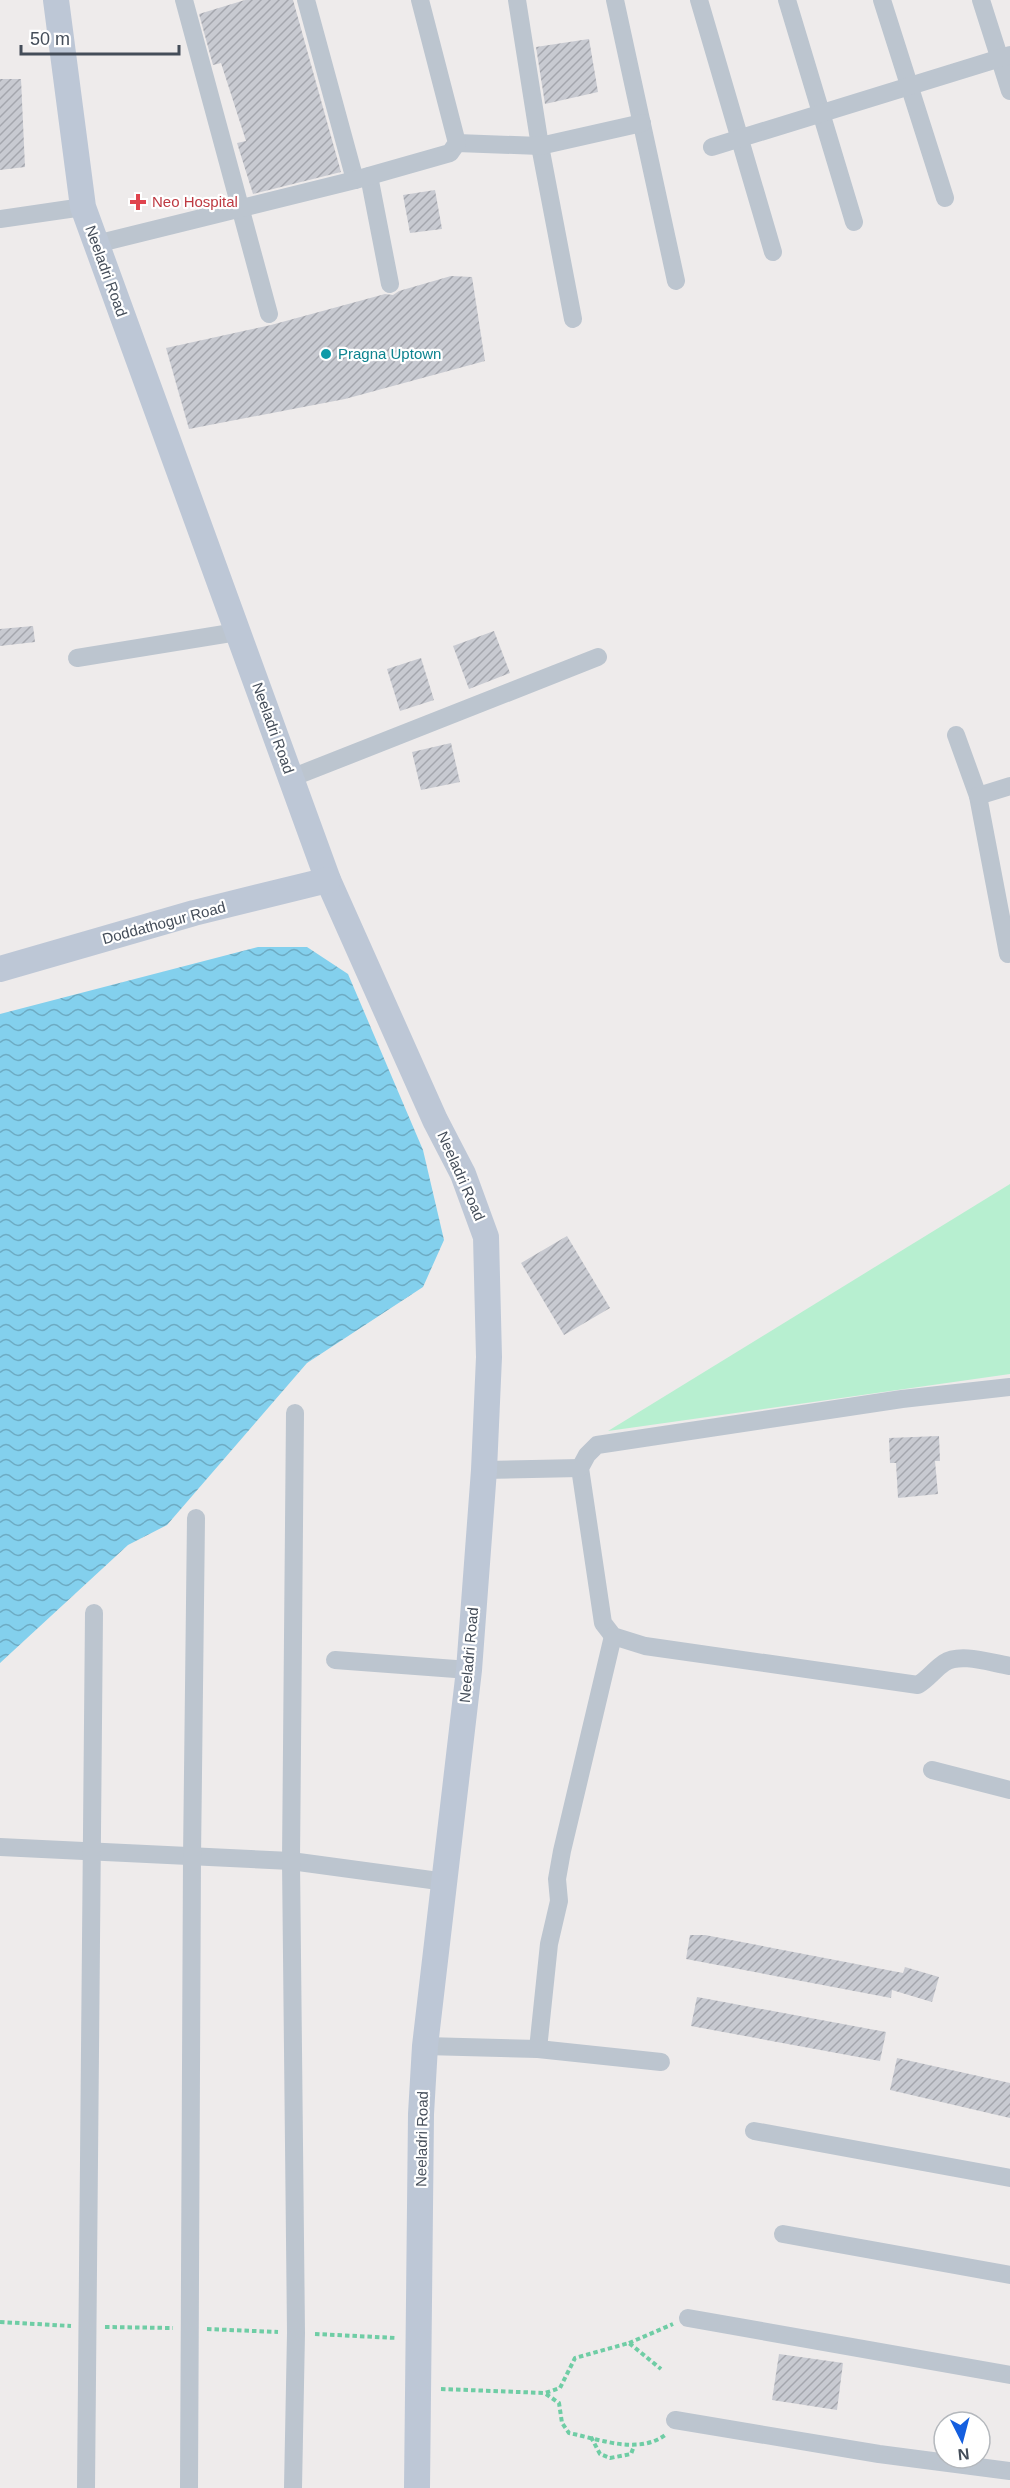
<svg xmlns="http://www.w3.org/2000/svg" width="1010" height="2488" font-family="Arial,sans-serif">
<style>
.grass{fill:#b7efd0}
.water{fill:url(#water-waves)}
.building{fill:url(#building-hatch)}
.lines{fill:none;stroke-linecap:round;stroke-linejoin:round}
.path{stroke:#6fcda5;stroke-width:4;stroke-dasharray:4.5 3;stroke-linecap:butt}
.street{stroke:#bcc5cf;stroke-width:18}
.secondary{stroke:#bdc7d6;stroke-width:26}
.health-dot{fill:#e0444e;stroke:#fff;stroke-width:2}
.culture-dot{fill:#0f9aa8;stroke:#fff;stroke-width:2}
.labels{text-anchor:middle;stroke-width:4.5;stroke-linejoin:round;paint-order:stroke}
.health-label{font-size:15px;fill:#be3a42;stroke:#fff;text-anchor:start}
.street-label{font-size:15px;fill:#444d59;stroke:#fff}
.culture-label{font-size:15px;fill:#0d838f;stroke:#fff;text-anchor:start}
</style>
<defs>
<pattern id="water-waves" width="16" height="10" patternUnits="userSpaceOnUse" patternTransform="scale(1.5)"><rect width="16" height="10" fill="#83d0ed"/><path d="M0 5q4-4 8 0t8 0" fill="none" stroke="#6dabc3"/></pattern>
<pattern id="building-hatch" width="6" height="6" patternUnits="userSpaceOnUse" patternTransform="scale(1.5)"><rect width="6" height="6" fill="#c8cad1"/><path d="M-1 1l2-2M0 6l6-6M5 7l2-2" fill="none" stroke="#a4a6ad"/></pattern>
</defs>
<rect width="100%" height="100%" fill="#eeebeb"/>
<path class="grass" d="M1010 1184V1374L608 1431Z"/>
<path class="water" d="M258 947H307L348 974 423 1150 444 1240 423 1287 307 1363 167 1525 128 1545 0 1663V1014Z"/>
<g class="building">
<path d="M245 0H293L341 172 253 194 237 143 246 141 221 63 213 65 199 14Z"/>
<path d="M589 39 598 92 545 104 536 47Z"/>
<path d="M0 79H21L25 167 0 170Z"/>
<path d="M435 190 442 229 410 233 403 195Z"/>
<path d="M451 276 472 277 485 361 345 399 189 429 166 348 271 325 385 294 393 295 399 291Z"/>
<path d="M33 626 35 642 0 646V629Z"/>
<path d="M494 631 510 673 469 689 453 646Z"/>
<path d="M421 658 434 700 400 711 387 669Z"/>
<path d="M451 743 460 782 421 790 412 752Z"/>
<path d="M567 1236 610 1308 564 1335 521 1263Z"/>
<path d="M939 1436 940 1461H935L938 1494 898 1498 896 1463H890L889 1438Z"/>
<path d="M690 1935H705L903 1973 905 1967 939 1977 932 2002 892 1990 891 1998 686 1959Z"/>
<path d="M697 1997 886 2032 880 2061 691 2026Z"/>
<path d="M897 2058 1010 2083V2118L890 2090Z"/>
<path d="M779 2354 843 2363 837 2410 772 2400Z"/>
</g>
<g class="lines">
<g class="path">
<path d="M0 2322 71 2326"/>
<path d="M105 2327 173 2328"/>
<path d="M207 2329 278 2332"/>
<path d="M315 2334 397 2338"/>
<path d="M629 2343 673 2324"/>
<path d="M441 2389 545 2393 560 2388 575 2358 629 2343 661 2369"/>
<path d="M546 2394 559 2403 562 2423 569 2433C599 2439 638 2455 665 2435"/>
<path d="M591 2437 600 2454 610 2458 631 2454 634 2446"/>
</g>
<g class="street">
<path d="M184 0 269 314"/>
<path d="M306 0 355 180"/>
<path d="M517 0 540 146 573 319"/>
<path d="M615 0 676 281"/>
<path d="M699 0 773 252"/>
<path d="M787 0 854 222"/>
<path d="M882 0 945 198"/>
<path d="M981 0 1010 91"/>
<path d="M457 143 540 146 642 123"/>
<path d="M712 147 1010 55"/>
<path d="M369 176 390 284"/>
<path d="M0 219 83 207"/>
<path d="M96 244 355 180 450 153 457 143 420 0"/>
<path d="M77 658 237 632"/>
<path d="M956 735 978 796 1008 954"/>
<path d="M291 778 598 657"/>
<path d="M978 796 1010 786"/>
<path d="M1010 1387 902 1399 597 1445 587 1455 580 1468 603 1623 613 1636 645 1646 918 1685C929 1678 935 1669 944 1663 960 1652 991 1663 1010 1666"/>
<path d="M484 1470 580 1468"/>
<path d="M335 1660 469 1670"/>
<path d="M932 1770 1010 1790"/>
<path d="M0 1847 291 1861 446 1882"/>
<path d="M425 2046 538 2049 549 1944 559 1901 557 1879 562 1851 613 1636"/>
<path d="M538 2049 661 2062"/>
<path d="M754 2131 1010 2178"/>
<path d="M783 2234 1010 2275"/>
<path d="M688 2318 1010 2375"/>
<path d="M675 2420 879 2454 1010 2471"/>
<path d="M86 2488 94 1613"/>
<path d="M189 2488 192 1858 196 1518"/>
<path d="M293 2488 296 2333 291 1861 295 1413"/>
</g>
<g class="secondary">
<path d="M56 0 83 207 328 880 435 1120 463 1174 486 1237 489 1357 484 1470 469 1670 425 2046 421 2114 417 2488"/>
<path d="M0 969 194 913 328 880"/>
</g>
</g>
<path class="health-dot" d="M135 193h6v6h6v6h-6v6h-6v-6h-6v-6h6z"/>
<circle class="culture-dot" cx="326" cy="354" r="6"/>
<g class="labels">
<g class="health-label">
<text x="152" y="207">Neo Hospital</text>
</g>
<g class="street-label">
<text transform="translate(106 271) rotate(70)" y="5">Neeladri Road</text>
<text transform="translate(273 728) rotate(70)" y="5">Neeladri Road</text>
<text transform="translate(164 923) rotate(-15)" y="5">Doddathogur Road</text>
<text transform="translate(461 1176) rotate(66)" y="5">Neeladri Road</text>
<text transform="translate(469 1655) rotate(-85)" y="5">Neeladri Road</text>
<text transform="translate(422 2139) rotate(-89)" y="5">Neeladri Road</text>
</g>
<g class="culture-label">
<text x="338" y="359">Pragna Uptown</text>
</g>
</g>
<g transform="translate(962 2440) rotate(174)"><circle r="28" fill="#ffffff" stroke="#b4b8bd" stroke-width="1.5"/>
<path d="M0-4.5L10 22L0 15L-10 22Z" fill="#155fdf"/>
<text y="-9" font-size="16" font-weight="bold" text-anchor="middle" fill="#444d59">N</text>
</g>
<path d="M21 45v9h158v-9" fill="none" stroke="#444d59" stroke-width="3"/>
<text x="30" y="45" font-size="18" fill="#444d59" stroke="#ffffff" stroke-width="4.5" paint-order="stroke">50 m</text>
</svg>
